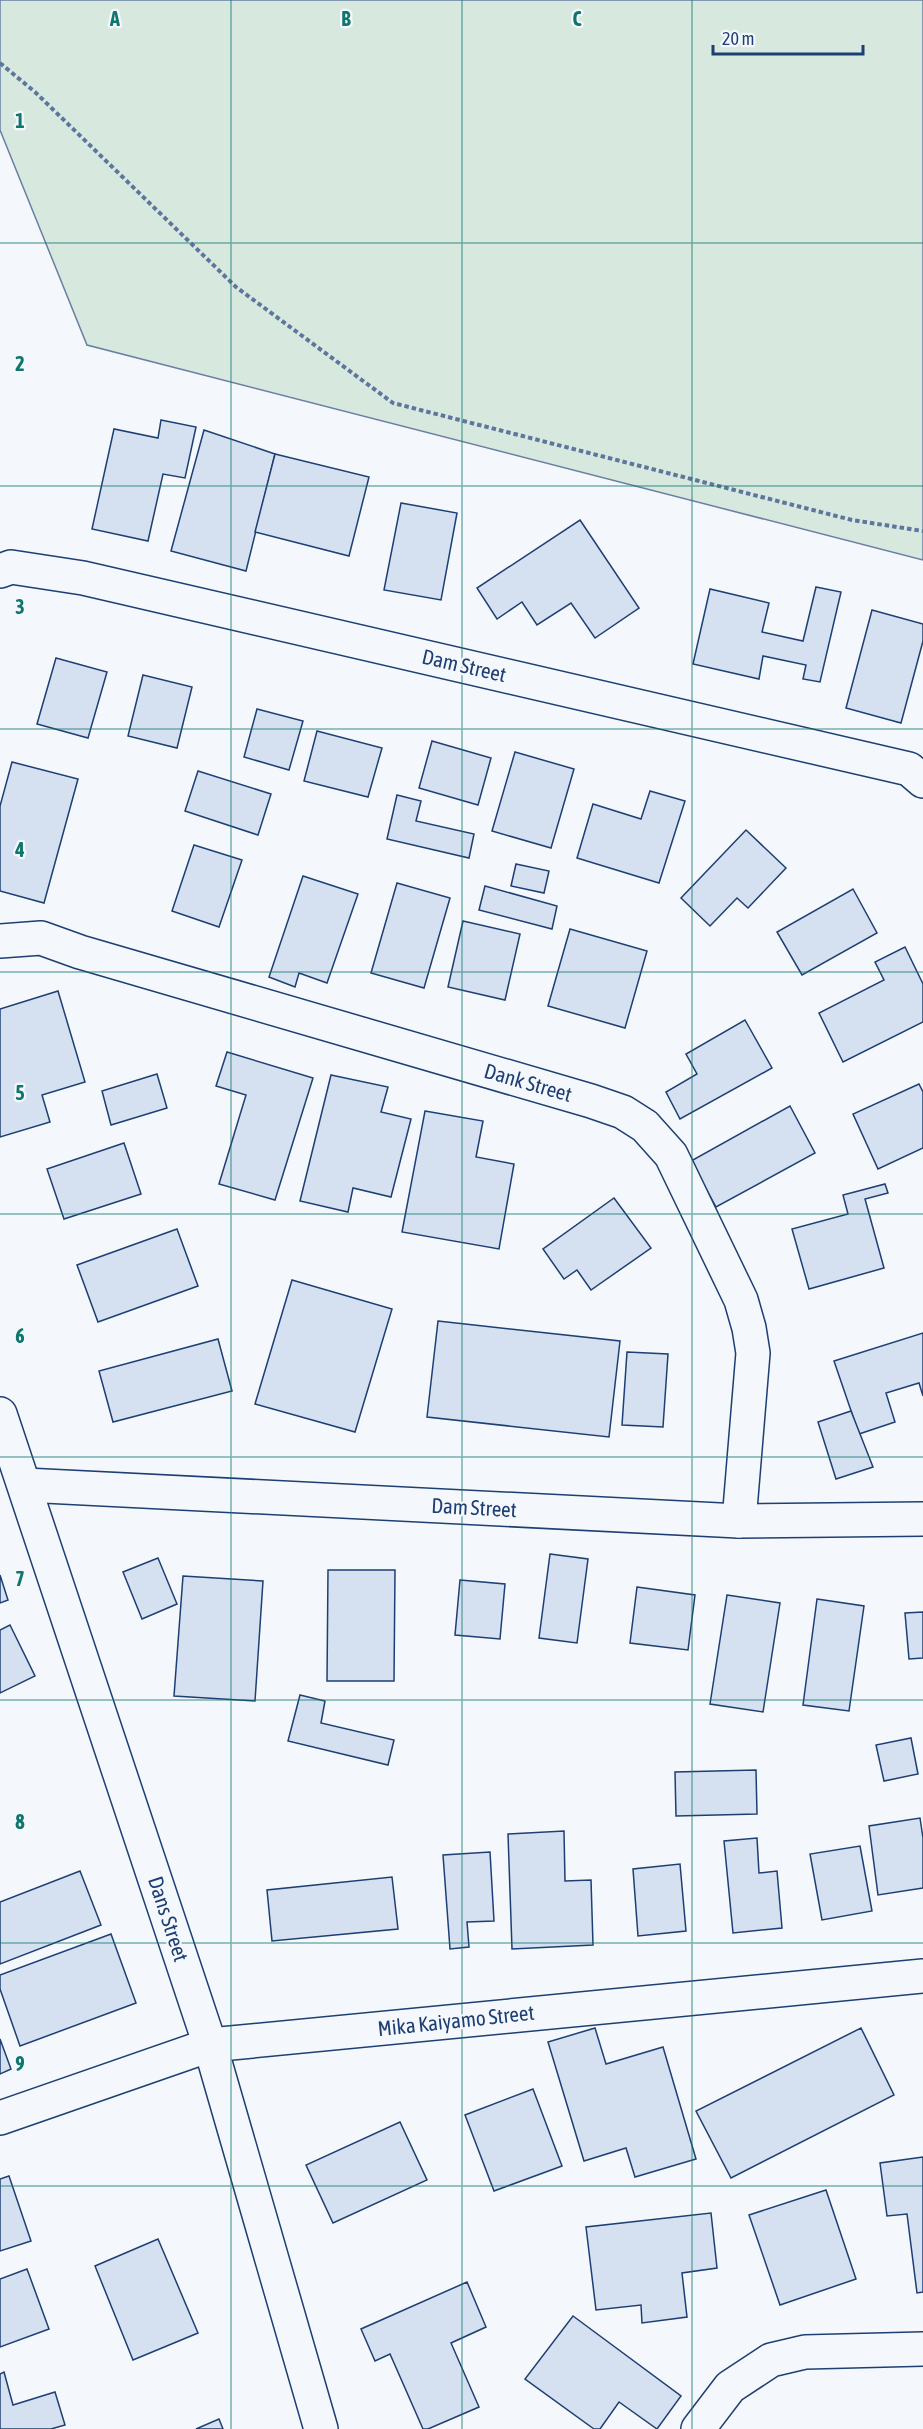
<svg xmlns="http://www.w3.org/2000/svg" width="923" height="2429" font-family="'Asap Condensed',sans-serif">
<style>
.green{fill:#d7e8df;stroke:#687fa3;stroke-width:1.5}
.building{fill:#d5e0f0;stroke:#1d3f73;stroke-width:1.5}
.lines{fill:none;stroke-linecap:round;stroke-linejoin:round}
.minor-casing{stroke:#1d3f73;stroke-width:36}
.path{stroke:#5e769c;stroke-width:4;stroke-dasharray:4.5 3;stroke-linecap:butt}
.minor{stroke:#f4f7fb;stroke-width:33}
.grid{fill:none;stroke:#0f766e;stroke-width:1.5;stroke-opacity:0.55}
.labels{text-anchor:middle;stroke-width:4.5;stroke-linejoin:round;paint-order:stroke}
.street-label{font-size:21px;fill:#1d3f73;stroke:#f4f7fb}
.grid-label{font-size:20px;text-anchor:middle;font-weight:bold;fill:#0f766e;stroke:#f4f7fb;stroke-width:4.5;stroke-linejoin:round;paint-order:stroke}
</style>
<rect width="100%" height="100%" fill="#f4f7fb"/>
<path class="green" d="M0 0H923V560L87 345 0 130Z"/>
<g class="building">
<path d="M161 420 196 427 185 478 163 474 148 541 92 529 114 429 158 438Z"/>
<path d="M204 430 275 454 246 571 171 551Z"/>
<path d="M275 454 369 477 349 556 255 532Z"/>
<path d="M401 503 457 513 441 600 384 590Z"/>
<path d="M580 520 639 608 595 638 571 603 537 625 522 602 497 619 477 588Z"/>
<path d="M816 587 841 592 820 682 803 679 806 665 763 656 759 679 693 664 710 589 769 603 762 632 803 641Z"/>
<path d="M872 610 923 624V641L901 723 846 708Z"/>
<path d="M56 658 107 672 88 738 37 724Z"/>
<path d="M143 675 192 687 177 748 128 736Z"/>
<path d="M257 709 303 721 289 770 244 757Z"/>
<path d="M317 731 382 748 368 797 304 781Z"/>
<path d="M432 741 491 758 478 805 419 788Z"/>
<path d="M515 752 574 769 551 848 492 831Z"/>
<path d="M12 762 78 779 44 903 0 891V806Z"/>
<path d="M198 771 271 794 258 835 185 811Z"/>
<path d="M650 791 685 801 659 883 577 858 593 804 641 819Z"/>
<path d="M397 795 421 801 416 821 474 834 469 858 387 839Z"/>
<path d="M746 830 786 868 748 908 737 898 710 926 681 898Z"/>
<path d="M194 845 242 860 219 927 172 911Z"/>
<path d="M516 864 549 871 544 893 511 886Z"/>
<path d="M303 876 358 894 327 983 299 973 295 987 269 977Z"/>
<path d="M397 883 450 898 424 988 371 973Z"/>
<path d="M485 886 557 906 552 929 479 910Z"/>
<path d="M853 889 877 933 802 975 777 932Z"/>
<path d="M463 921 520 934 505 1000 448 987Z"/>
<path d="M570 929 647 951 625 1028 548 1006Z"/>
<path d="M905 947 923 984V1022L843 1062 819 1013 884 980 875 962Z"/>
<path d="M58 991 85 1082 42 1095 50 1122 0 1137V1009Z"/>
<path d="M745 1020 772 1068 680 1119 666 1092 697 1074 686 1054Z"/>
<path d="M227 1052 313 1078 275 1200 219 1184 246 1095 216 1086Z"/>
<path d="M157 1074 167 1108 111 1125 102 1091Z"/>
<path d="M331 1075 388 1087 381 1112 411 1119 391 1197 353 1188 348 1212 300 1201Z"/>
<path d="M919 1084 923 1092V1148L878 1169 853 1114Z"/>
<path d="M790 1106 815 1153 716 1207 691 1161Z"/>
<path d="M425 1111 483 1121 476 1157 514 1164 499 1249 402 1232Z"/>
<path d="M124 1143 141 1194 64 1219 47 1169Z"/>
<path d="M885 1184 888 1193 865 1199 884 1268 809 1289 792 1229 848 1214 843 1195Z"/>
<path d="M614 1198 651 1248 591 1290 577 1270 564 1279 543 1249Z"/>
<path d="M177 1229 198 1286 98 1322 77 1265Z"/>
<path d="M292 1280 392 1309 355 1432 255 1404Z"/>
<path d="M438 1321 620 1341 609 1437 427 1417Z"/>
<path d="M923 1333V1396L919 1383 886 1393 895 1422 859 1434 834 1361Z"/>
<path d="M218 1339 232 1391 113 1422 99 1371Z"/>
<path d="M627 1352 668 1354 663 1427 622 1425Z"/>
<path d="M851 1411 873 1467 836 1479 818 1422Z"/>
<path d="M550 1554 588 1559 577 1643 539 1638Z"/>
<path d="M158 1558 177 1604 142 1619 123 1572Z"/>
<path d="M328 1570H395L394 1681H327Z"/>
<path d="M0 1575 8 1600 0 1603Z"/>
<path d="M183 1576 263 1581 255 1701 174 1696Z"/>
<path d="M460 1580 505 1584 500 1639 455 1635Z"/>
<path d="M637 1587 695 1595 688 1650 630 1643Z"/>
<path d="M727 1595 780 1603 763 1712 710 1704Z"/>
<path d="M817 1599 864 1606 849 1711 803 1705Z"/>
<path d="M923 1612V1658L909 1659 905 1613Z"/>
<path d="M10 1625 35 1676 0 1693V1630Z"/>
<path d="M300 1695 325 1701 321 1723 394 1740 388 1765 288 1741Z"/>
<path d="M911 1738 918 1774 884 1781 876 1745Z"/>
<path d="M756 1770 757 1814 676 1816 675 1772Z"/>
<path d="M920 1818 923 1838V1888L878 1895 869 1826Z"/>
<path d="M564 1831 565 1881 591 1880 593 1945 512 1949 508 1834Z"/>
<path d="M757 1838 759 1873 777 1871 782 1928 733 1933 724 1841Z"/>
<path d="M860 1846 872 1911 822 1920 810 1854Z"/>
<path d="M490 1852 494 1921 467 1922 469 1947 450 1949 443 1855Z"/>
<path d="M680 1864 686 1931 638 1936 633 1869Z"/>
<path d="M80 1871 101 1925 0 1964V1902Z"/>
<path d="M392 1877 398 1929 272 1941 267 1890Z"/>
<path d="M111 1934 136 2003 20 2046 0 1989V1975Z"/>
<path d="M595 2028 606 2064 663 2047 696 2159 635 2177 626 2148 584 2161 548 2042Z"/>
<path d="M861 2028 894 2095 731 2178 696 2111Z"/>
<path d="M0 2039 11 2069 0 2074Z"/>
<path d="M533 2089 562 2166 494 2191 465 2115Z"/>
<path d="M400 2122 427 2180 333 2223 306 2165Z"/>
<path d="M923 2157V2292L917 2293 907 2214 887 2216 880 2163Z"/>
<path d="M9 2176 31 2241 0 2251V2179Z"/>
<path d="M826 2190 856 2279 780 2305 749 2215Z"/>
<path d="M711 2213 717 2268 682 2273 687 2317 642 2323 641 2305 596 2310 586 2227Z"/>
<path d="M158 2239 198 2333 133 2360 95 2266Z"/>
<path d="M27 2269 49 2329 0 2347V2279Z"/>
<path d="M467 2282 486 2327 451 2343 479 2407 428 2429H423L390 2354 375 2361 361 2329Z"/>
<path d="M573 2316 681 2396 657 2429 619 2402 600 2429H594L525 2379Z"/>
<path d="M4 2372 13 2405 55 2392 65 2425 51 2429H0V2374Z"/>
<path d="M219 2419 223 2429H196Z"/>
</g>
<g class="lines">
<g class="minor-casing">
<g id="minor">
<path d="M0 571 11 567 83 578 909 769 923 781"/>
<path d="M0 941 41 938 80 952 591 1101 623 1112 645 1126 671 1155 741 1300 749 1328 753 1353 739 1521"/>
<path d="M0 1414 210 2045 321 2429"/>
<path d="M25 1485 739 1521 923 1519"/>
<path d="M0 2118 210 2045 923 1976"/>
<path d="M698 2429 730 2387 771 2360 805 2352 923 2349"/>
</g>
</g>
<path class="path" d="M0 63 35 92 236 287 393 403 852 520 923 531"/>
<use href="#minor" class="minor"/>
</g>
<path class="grid" d="M231 0V2429M462 0V2429M692 0V2429M0 243H923M0 486H923M0 729H923M0 972H923M0 1214H923M0 1457H923M0 1700H923M0 1943H923M0 2186H923"/>
<g class="labels">
<g class="street-label">
<text transform="translate(464 666) rotate(13)" y="7">Dam Street</text>
<text transform="translate(528 1083) rotate(16)" y="7">Dank Street</text>
<text transform="translate(474 1508) rotate(3)" y="7">Dam Street</text>
<text transform="translate(168 1919) rotate(72)" y="7">Dans Street</text>
<text transform="translate(456 2021) rotate(-6)" y="7">Mika Kaiyamo Street</text>
</g>
</g>
<g class="grid-label">
<text x="115" y="26">A</text>
<text x="346" y="26">B</text>
<text x="577" y="26">C</text>
<text x="20" y="128">1</text>
<text x="20" y="371">2</text>
<text x="20" y="614">3</text>
<text x="20" y="857">4</text>
<text x="20" y="1100">5</text>
<text x="20" y="1343">6</text>
<text x="20" y="1586">7</text>
<text x="20" y="1829">8</text>
<text x="20" y="2071">9</text>
</g>
<path d="M713 45v9h150v-9" fill="none" stroke="#1d3f73" stroke-width="3"/>
<text x="722" y="45" font-size="18" fill="#1d3f73" stroke="#f4f7fb" stroke-width="4.5" paint-order="stroke">20 m</text>
</svg>
